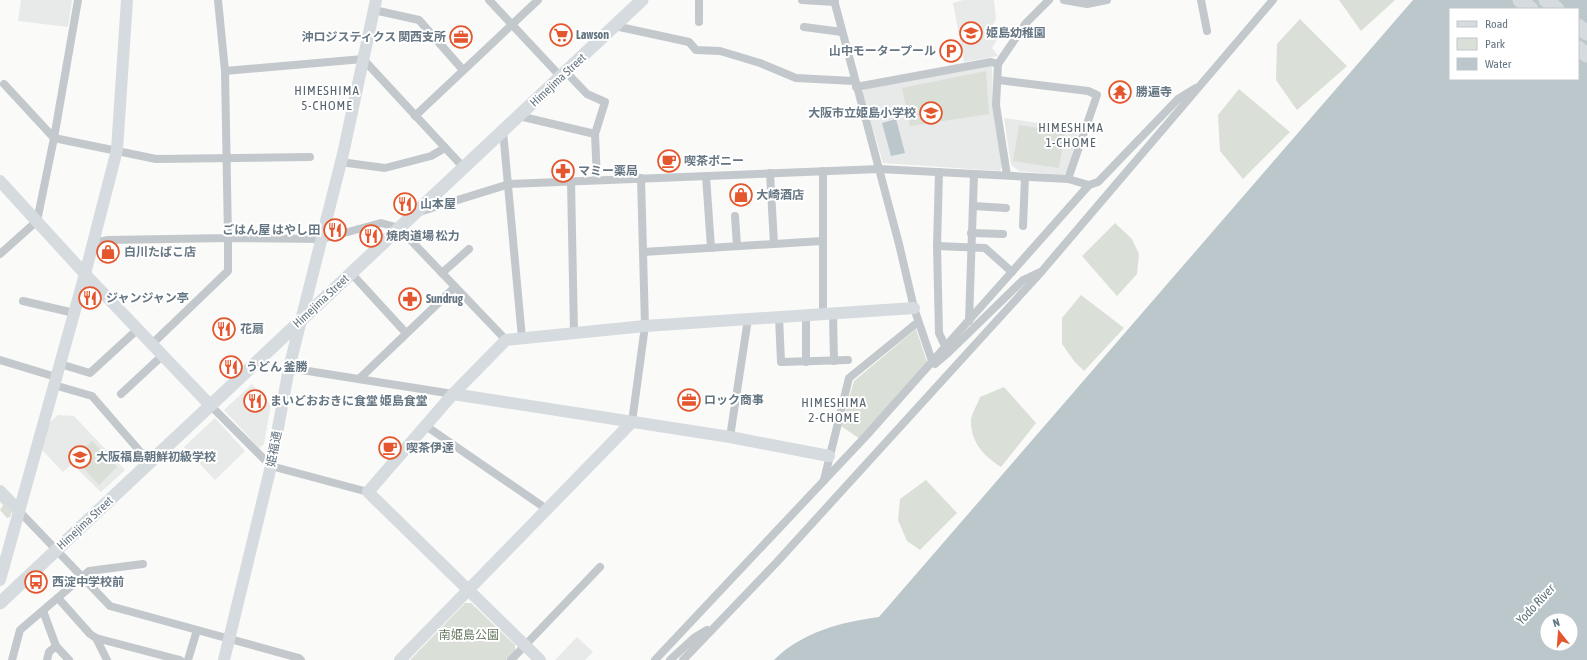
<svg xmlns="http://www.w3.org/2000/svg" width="1587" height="660" font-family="'Asap Condensed','Noto Sans JP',sans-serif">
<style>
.built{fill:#e8e9e9}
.green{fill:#dadfd7}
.water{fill:#bbc7cb;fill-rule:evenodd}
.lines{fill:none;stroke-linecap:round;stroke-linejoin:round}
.street{stroke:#c3c8cc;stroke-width:8}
.secondary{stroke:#d6dbdf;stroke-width:12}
.primary{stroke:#d6dbdf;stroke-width:13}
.highway{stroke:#d6dbdf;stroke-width:15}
.labels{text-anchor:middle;stroke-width:4;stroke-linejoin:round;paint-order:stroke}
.poi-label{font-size:12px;font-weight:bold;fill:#657683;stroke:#fff;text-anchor:start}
.street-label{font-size:12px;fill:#657683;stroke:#fff}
.park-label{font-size:12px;fill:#687a64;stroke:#fff}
.neighbourhood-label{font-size:13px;letter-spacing:1px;fill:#57646e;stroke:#fff}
.water-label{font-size:13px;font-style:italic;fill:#60757c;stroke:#fff}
</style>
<rect width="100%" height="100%" fill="#fafaf8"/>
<g class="built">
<path d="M21 0H72L68 27 18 21Z"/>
<path d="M963 0H994L996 19 991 28 998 38 992 48 998 56 964 62 953 3Z"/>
<path d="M989 65 992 67 993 105 1002 165 1000 171 883 163 862 93 865 88Z"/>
<path d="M1004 118 1080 129 1067 172 1063 175 1019 171 1011 165Z"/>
<path d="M252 384 271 405 264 444 259 448 224 410Z"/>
<path d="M58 415 74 416 125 470 101 492 72 464 63 472 42 450 48 424Z"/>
<path d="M215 418 245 451 215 480 184 447Z"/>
<path d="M577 637 593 652 585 660H555Z"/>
</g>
<g class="green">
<path d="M1339 0H1395L1361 31Z"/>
<path d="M1300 19 1347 66 1297 110 1276 80 1277 44Z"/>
<path d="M986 71 989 114 910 126 902 88Z"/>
<path d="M1239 89 1290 132 1243 179 1220 151 1218 115Z"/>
<path d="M1019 125 1065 132 1059 168 1013 161Z"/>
<path d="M1115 223 1132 239 1139 254 1137 274 1117 296 1082 256Z"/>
<path d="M1081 295 1124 328 1084 371 1074 361 1062 344V318Z"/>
<path d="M916 329 928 365 860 439 841 426 854 381Z"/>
<path d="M1004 387 1036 423 1001 467C984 456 971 443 971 421 971 414 978 404 980 397Z"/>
<path d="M92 441 117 467 99 485 74 458Z"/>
<path d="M926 480 957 513 920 550 907 541 898 520 900 499Z"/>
<path d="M0 498 12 511 10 517 7 518 0 510 3 505 0 502Z"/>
<path d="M465 603H471L515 645V651L506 660H410Z"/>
</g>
<g class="water">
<path d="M1413 0H1587V660H774C802 632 841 622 879 617ZM1450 9H1578V79H1450ZM1547 620H1571V644H1547Z"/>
<path d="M896 119 905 153 891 156 882 123Z"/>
</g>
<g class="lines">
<g class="street">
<path d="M489 0 561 77"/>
<path d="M802 0 835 2"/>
<path d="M834 0 899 244 914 308 932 361 935 364 948 353 1023 280 1038 273"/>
<path d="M1064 0 1087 4 1107 0"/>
<path d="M1201 0 1207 31"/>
<path d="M374 10 419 20 463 70"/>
<path d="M699 22V0"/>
<path d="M615 26 689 42 696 50 720 51 760 63 796 78 854 81"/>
<path d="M804 27 842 32"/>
<path d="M225 71 363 59 464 168"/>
<path d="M566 72 587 94 605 102 595 134"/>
<path d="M998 80 1088 91 1097 95 1068 179"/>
<path d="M4 84 54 138 156 159 310 157"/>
<path d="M856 87 991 62 998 64"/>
<path d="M415 116 538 0"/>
<path d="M519 116 595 134 597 180"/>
<path d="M503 131 522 338"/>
<path d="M340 162 385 168 431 156 445 148"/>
<path d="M939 172 937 246 939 333 945 346"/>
<path d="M770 173 774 244"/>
<path d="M1007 175 996 105 998 64 1026 23 1049 0"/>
<path d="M706 176 711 248"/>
<path d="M571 181 574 333"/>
<path d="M973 206 1006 208"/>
<path d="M419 212 509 184 879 169 1068 179 1089 185"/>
<path d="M735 216 737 246"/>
<path d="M1023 226 1025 177"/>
<path d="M971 233 1003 234"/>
<path d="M93 243 108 240 228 238 225 71 218 0"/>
<path d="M937 246 985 248 1012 272"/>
<path d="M643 252 822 241"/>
<path d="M0 254 37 221 54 138 78 0"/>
<path d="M351 273 406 333"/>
<path d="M442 273 469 249"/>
<path d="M23 301 74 313"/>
<path d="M833 313 834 361"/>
<path d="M823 314V171"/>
<path d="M806 315V362"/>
<path d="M779 317 781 362 848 360"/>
<path d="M969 321 974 174"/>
<path d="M152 344 228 271V238L322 239 381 223 399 228 506 340"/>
<path d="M0 360 56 377"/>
<path d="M60 364 90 373 138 329"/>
<path d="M289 368 453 394"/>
<path d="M359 379 455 287"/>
<path d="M54 385 92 396 150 463"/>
<path d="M121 394 163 355"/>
<path d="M210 405 271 466 368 492"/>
<path d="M632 422 645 326 641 178"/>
<path d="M426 426 548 510"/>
<path d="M730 437 748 319"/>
<path d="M824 480 849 378 918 322"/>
<path d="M19 511 110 606 299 658 301 660"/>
<path d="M58 598 90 634 96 638 180 660"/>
<path d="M43 611 56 646 69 660"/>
<path d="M96 638 107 660"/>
<path d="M12 660 20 630 89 571 143 564"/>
<path d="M47 660 49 652 56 646"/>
<path d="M188 660 197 630"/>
<path d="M511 660 600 567"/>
<path d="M655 660 866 436 1089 185 1098 182 1178 99 1196 88"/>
<path d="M670 660 694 638 707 630"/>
<path d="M683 660 776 563 1042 271 1273 0"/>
</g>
<g class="secondary">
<path d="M0 181 85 274 210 405"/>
<path d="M453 394 730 437 829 456"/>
<path d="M0 491 19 511"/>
<path d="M0 580 85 274 117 150 127 0"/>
<path d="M224 660 271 466 289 368 343 154 376 0"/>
<path d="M400 660 632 422"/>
<path d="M540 660 368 492 453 394 506 340 645 326 914 308"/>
</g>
<path class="primary" d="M0 603 642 0"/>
<g class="highway">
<path d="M1520 0 1531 9"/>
<path d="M1546 0 1557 9"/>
<path d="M1578 26 1587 33"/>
<path d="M1578 48 1587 55"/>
</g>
</g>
<defs>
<g id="school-ring" transform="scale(1.15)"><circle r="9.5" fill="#fff" stroke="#e4572e" stroke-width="1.5"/><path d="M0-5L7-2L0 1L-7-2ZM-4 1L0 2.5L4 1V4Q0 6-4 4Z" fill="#e4572e"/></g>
<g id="supermarket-ring" transform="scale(1.15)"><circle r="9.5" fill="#fff" stroke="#e4572e" stroke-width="1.5"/><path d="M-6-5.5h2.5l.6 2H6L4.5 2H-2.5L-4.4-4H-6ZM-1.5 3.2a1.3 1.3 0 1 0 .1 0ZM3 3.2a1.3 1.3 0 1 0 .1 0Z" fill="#e4572e"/></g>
<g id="office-ring" transform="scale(1.15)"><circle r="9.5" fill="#fff" stroke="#e4572e" stroke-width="1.5"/><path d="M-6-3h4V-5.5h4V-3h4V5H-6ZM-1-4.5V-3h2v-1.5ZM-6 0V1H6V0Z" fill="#e4572e"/></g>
<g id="parking-ring" transform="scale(1.15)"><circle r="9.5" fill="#fff" stroke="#e4572e" stroke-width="1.5"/><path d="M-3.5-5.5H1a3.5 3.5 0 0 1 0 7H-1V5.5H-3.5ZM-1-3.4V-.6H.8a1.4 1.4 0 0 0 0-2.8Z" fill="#e4572e"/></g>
<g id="temple-ring" transform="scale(1.15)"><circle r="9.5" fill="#fff" stroke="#e4572e" stroke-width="1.5"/><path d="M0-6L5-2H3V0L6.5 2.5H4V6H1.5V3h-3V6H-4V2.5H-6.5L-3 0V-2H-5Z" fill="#e4572e"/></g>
<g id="cafe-ring" transform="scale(1.15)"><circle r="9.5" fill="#fff" stroke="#e4572e" stroke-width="1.5"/><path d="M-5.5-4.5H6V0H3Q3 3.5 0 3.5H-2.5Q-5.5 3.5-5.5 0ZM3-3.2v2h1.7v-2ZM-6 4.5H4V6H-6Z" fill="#e4572e"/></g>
<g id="pharmacy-ring" transform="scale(1.15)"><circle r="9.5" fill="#fff" stroke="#e4572e" stroke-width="1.5"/><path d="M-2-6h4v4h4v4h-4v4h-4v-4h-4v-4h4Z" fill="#e4572e"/></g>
<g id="shop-ring" transform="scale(1.15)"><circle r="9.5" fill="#fff" stroke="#e4572e" stroke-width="1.5"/><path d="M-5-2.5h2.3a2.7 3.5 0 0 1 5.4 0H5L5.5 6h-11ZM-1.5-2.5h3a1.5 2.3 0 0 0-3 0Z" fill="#e4572e"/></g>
<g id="restaurant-ring" transform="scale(1.15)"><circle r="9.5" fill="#fff" stroke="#e4572e" stroke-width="1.5"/><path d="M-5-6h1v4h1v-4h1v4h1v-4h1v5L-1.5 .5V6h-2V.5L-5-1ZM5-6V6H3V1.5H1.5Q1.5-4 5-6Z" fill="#e4572e"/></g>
<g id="bus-ring" transform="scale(1.15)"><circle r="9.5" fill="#fff" stroke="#e4572e" stroke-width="1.5"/><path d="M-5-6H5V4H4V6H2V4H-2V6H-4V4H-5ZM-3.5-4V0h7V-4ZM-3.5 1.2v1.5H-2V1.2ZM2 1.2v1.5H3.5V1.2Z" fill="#e4572e"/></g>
</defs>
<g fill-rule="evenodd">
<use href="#school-ring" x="971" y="33"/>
<use href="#supermarket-ring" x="561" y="35"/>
<use href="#office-ring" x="461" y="37"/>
<use href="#parking-ring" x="951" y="51"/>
<use href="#temple-ring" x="1120" y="92"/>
<use href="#school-ring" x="931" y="113"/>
<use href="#cafe-ring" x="669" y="161"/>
<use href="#pharmacy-ring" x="563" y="171"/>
<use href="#shop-ring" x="741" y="195"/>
<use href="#restaurant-ring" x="405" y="204"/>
<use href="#restaurant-ring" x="335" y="230"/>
<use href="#restaurant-ring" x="371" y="236"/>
<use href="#shop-ring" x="108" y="252"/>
<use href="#restaurant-ring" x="90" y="298"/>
<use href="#pharmacy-ring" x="410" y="299"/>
<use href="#restaurant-ring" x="224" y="329"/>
<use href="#restaurant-ring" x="231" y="367"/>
<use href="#office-ring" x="689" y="400"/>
<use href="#restaurant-ring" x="255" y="401"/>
<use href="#cafe-ring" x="390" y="448"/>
<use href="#school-ring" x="80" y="457"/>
<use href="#bus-ring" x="36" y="582"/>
</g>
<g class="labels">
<g class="poi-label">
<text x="986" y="37">姫島幼稚園</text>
<text x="576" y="39">Lawson</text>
<text x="446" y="41" text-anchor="end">沖ロジスティクス 関西支所</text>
<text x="936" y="55" text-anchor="end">山中モータープール</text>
<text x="1136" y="96">勝遍寺</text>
<text x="916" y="117" text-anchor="end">大阪市立姫島小学校</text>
<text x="684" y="165">喫茶ポニー</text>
<text x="578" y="175">マミー薬局</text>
<text x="756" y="199">大崎酒店</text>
<text x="420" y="208">山本屋</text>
<text x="320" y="234" text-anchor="end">ごはん屋 はやし田</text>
<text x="386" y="240">焼肉道場 松力</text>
<text x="124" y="256">白川たばこ店</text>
<text x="106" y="302">ジャンジャン亭</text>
<text x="426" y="303">Sundrug</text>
<text x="240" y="333">花扇</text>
<text x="246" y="371">うどん 釜勝</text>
<text x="704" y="404">ロック商事</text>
<text x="270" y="405">まいどおおきに食堂 姫島食堂</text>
<text x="406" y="452">喫茶伊達</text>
<text x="96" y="461">大阪福島朝鮮初級学校</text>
<text x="52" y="586">西淀中学校前</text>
</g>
<g class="street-label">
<text transform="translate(558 80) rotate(-43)" y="4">Himejima Street</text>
<text transform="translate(321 301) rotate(-43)" y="4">Himejima Street</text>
<text transform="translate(274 449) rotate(-79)" y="4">姫福通</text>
<text transform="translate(85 523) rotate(-43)" y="4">Himejima Street</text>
</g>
<g class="park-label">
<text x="469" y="639">南姫島公園</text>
</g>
<g class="neighbourhood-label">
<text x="327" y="95">HIMESHIMA<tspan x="327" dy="15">5-CHOME</tspan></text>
<text x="1071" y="132">HIMESHIMA<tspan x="1071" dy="15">1-CHOME</tspan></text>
<text x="834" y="407">HIMESHIMA<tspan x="834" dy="15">2-CHOME</tspan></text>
</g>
<g class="water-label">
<text transform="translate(1535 604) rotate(-47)" y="5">Yodo River</text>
</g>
</g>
<rect x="1449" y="8" width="130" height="72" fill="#ffffff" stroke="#c1c8cd"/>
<rect x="1457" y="21" width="20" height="6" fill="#d6dbdf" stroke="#c1c8cd"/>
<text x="1485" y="28" font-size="12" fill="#657683">Road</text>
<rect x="1457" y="38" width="20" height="12" fill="#dadfd7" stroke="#c1c8cd"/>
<text x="1485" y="48" font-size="12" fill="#657683">Park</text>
<rect x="1457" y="58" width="20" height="12" fill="#bbc7cb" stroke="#c1c8cd"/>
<text x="1485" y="68" font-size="12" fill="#657683">Water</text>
<g transform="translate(1559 632) rotate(343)"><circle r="19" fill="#ffffff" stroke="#c1c8cd"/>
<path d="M0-3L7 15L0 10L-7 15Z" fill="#e4572e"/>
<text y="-6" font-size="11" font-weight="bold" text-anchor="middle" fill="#657683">N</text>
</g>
</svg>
